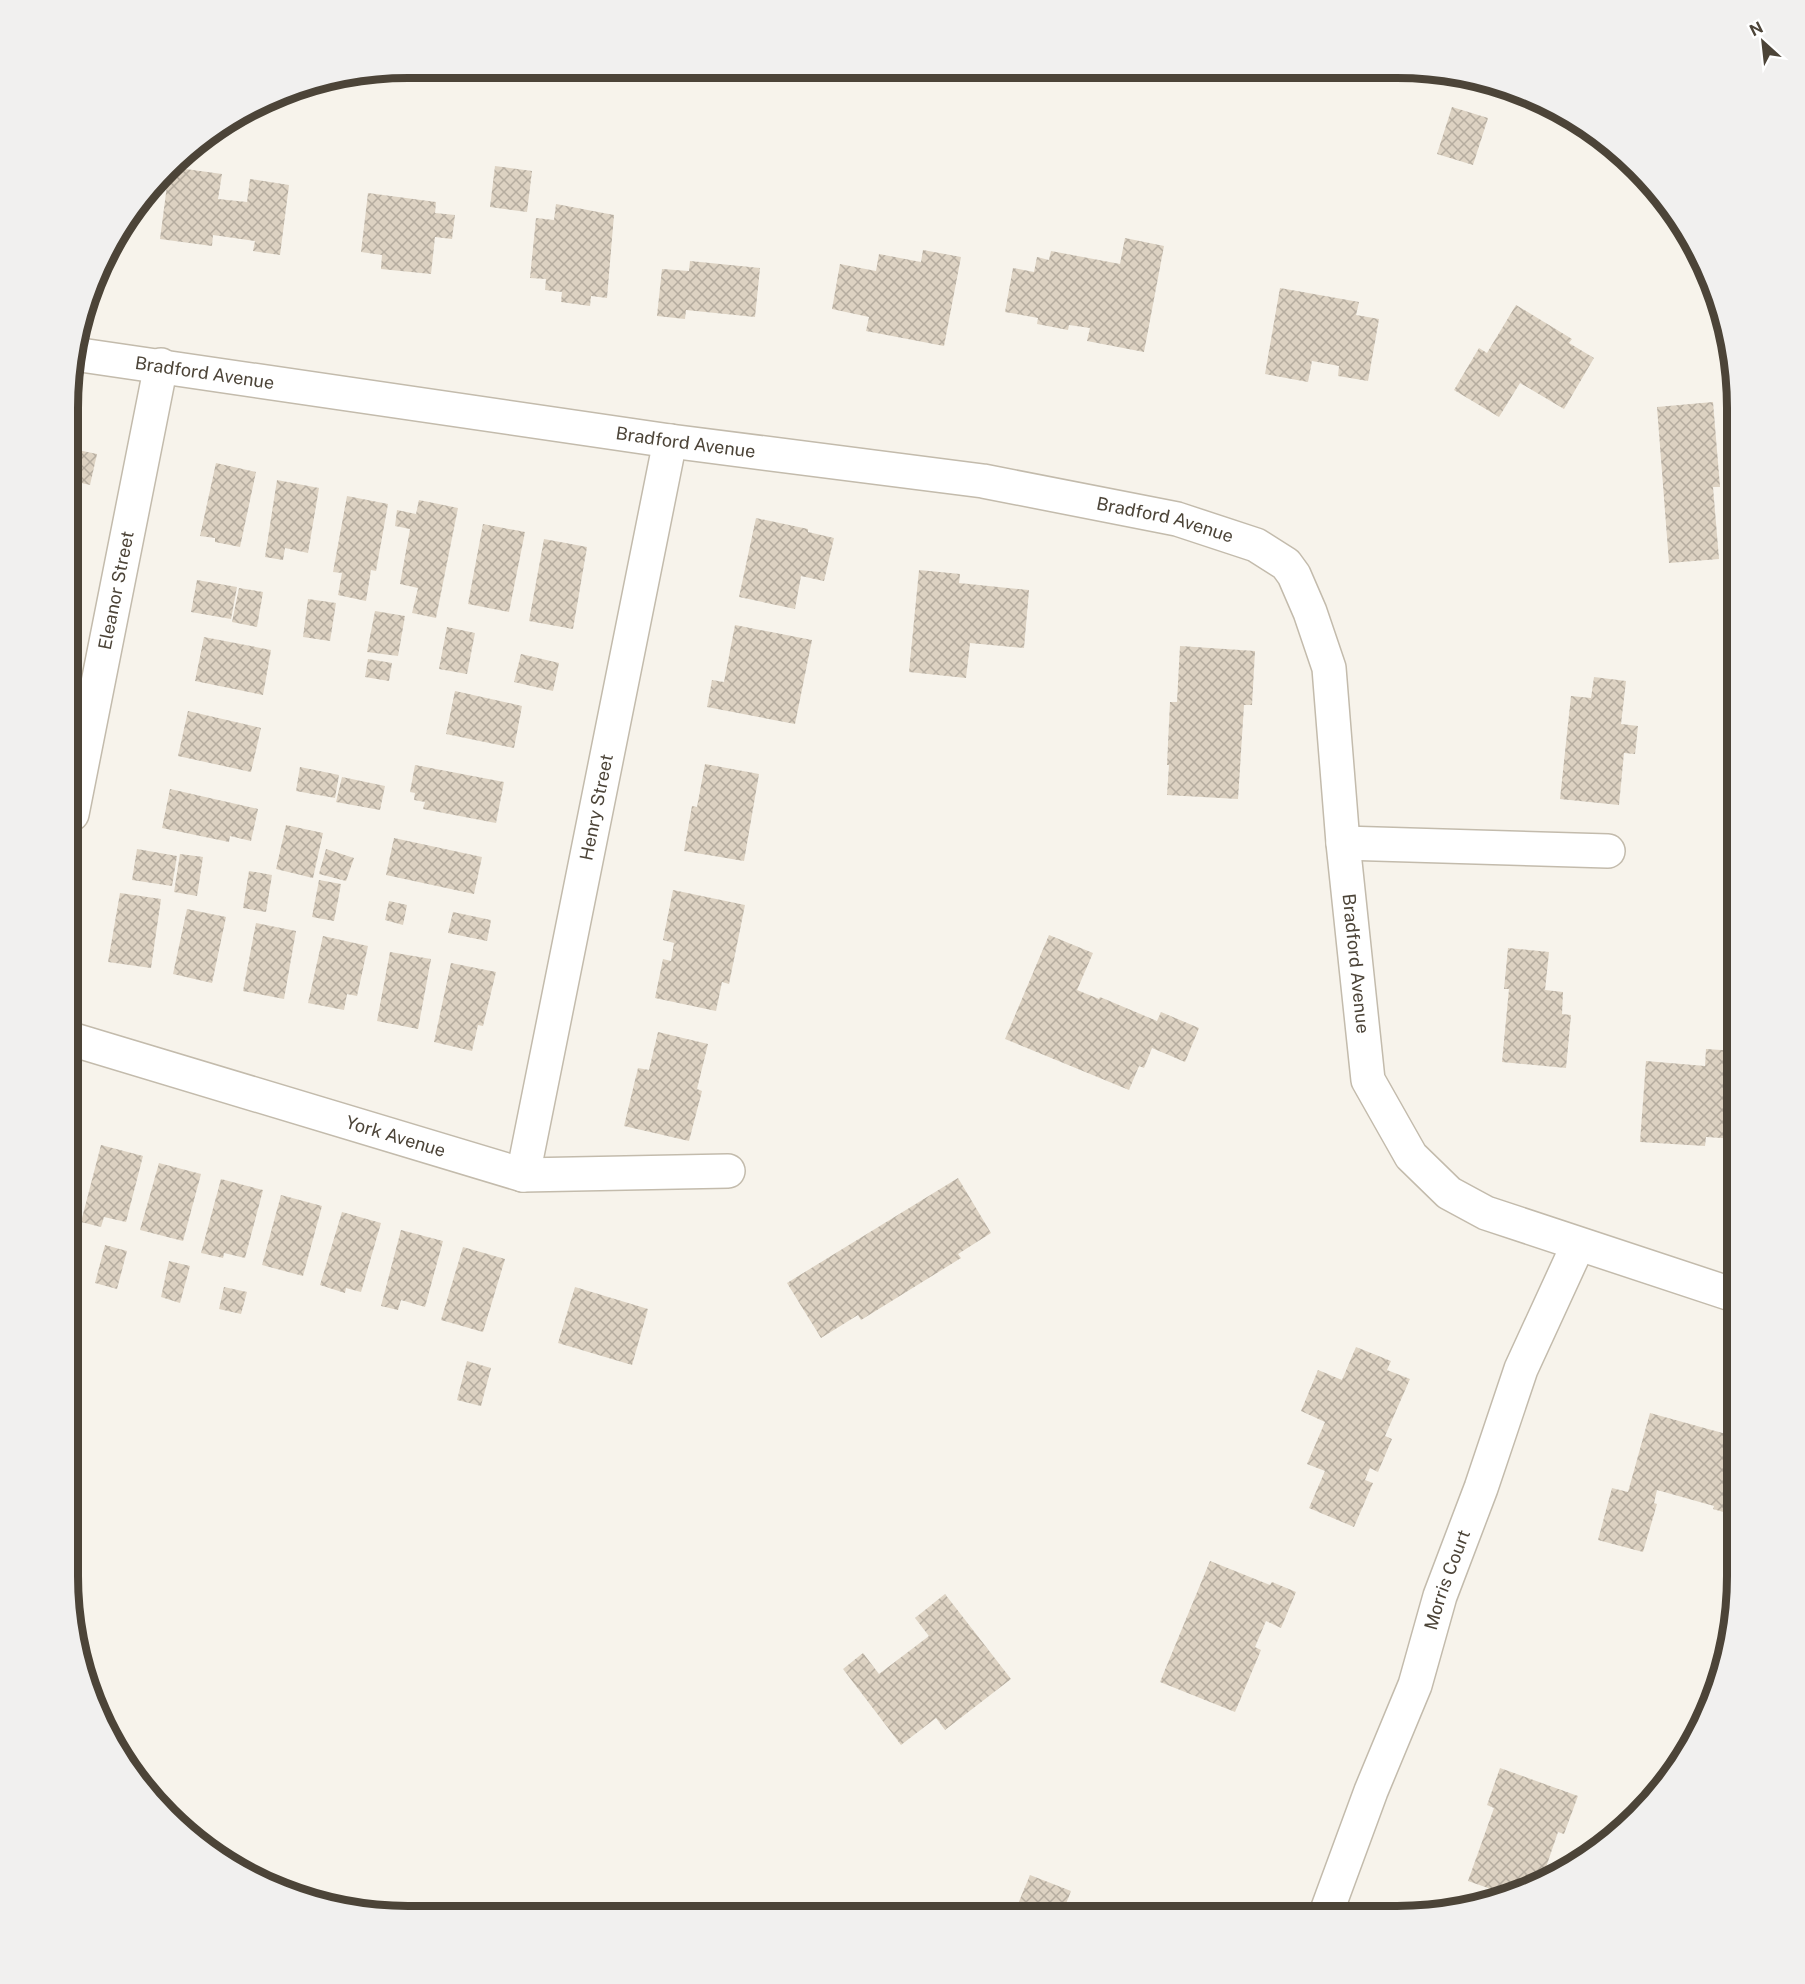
<svg xmlns="http://www.w3.org/2000/svg" width="1805" height="1984" font-family="'Public Sans',sans-serif">
<style>
.building{fill:url(#building-cross-hatch)}
.lines{fill:none;stroke-linecap:round;stroke-linejoin:round}
.minor-casing{stroke:#c3bbac;stroke-width:36}
.minor{stroke:#fff;stroke-width:33}
.labels{text-anchor:middle;stroke-width:6;stroke-linejoin:round;paint-order:stroke}
.street-label{font-size:18px;fill:#4c4438;stroke:#fff}
.rim{fill:none;stroke:#4c4438;stroke-width:8}
</style>
<defs>
<pattern id="building-cross-hatch" width="8" height="8" patternUnits="userSpaceOnUse" patternTransform="scale(1.5)"><rect width="8" height="8" fill="#ddd2c2"/><path d="M0 0l8 8M0 8l8-8" fill="none" stroke="#b5ac9f"/></pattern>
</defs>
<rect width="100%" height="100%" fill="#f7f3eb"/>
<g class="building">
<path d="M1452 107 1488 118 1473 165 1437 154Z"/>
<path d="M495 166 532 171 527 212 490 207Z"/>
<path d="M171 167 222 174 218 199 247 202 250 179 289 185 280 255 253 251 255 241 213 235 212 246 160 239 169 170Z"/>
<path d="M368 193 436 202 435 213 455 215 452 239 435 237 431 274 381 269 382 255 361 252Z"/>
<path d="M556 204 614 215 607 298 591 296 590 306 561 302 562 292 545 290 546 279 530 278 536 218 554 220Z"/>
<path d="M1125 238 1164 246 1144 352 1087 341 1090 328 1069 325 1068 330 1037 324 1038 318 1005 312 1013 268 1034 272 1037 257 1049 260 1051 251 1120 264Z"/>
<path d="M923 250 961 257 944 346 866 331 869 317 832 309 840 264 876 271 879 254 921 262Z"/>
<path d="M690 261 760 268 755 317 686 310 685 319 657 316 662 269 689 271Z"/>
<path d="M1280 288 1359 302 1356 315 1379 319 1368 381 1338 376 1339 366 1312 361 1308 382 1265 374Z"/>
<path d="M1516 305 1572 339 1569 343 1594 358 1564 409 1520 383 1499 417 1454 390 1479 348 1487 353Z"/>
<path d="M1713 402 1720 487H1713L1719 559 1669 563 1657 407Z"/>
<path d="M73 449 97 454 90 485 73 481Z"/>
<path d="M216 463 256 472 240 547 215 542V538L200 536Z"/>
<path d="M277 480 319 488 308 553 285 548 283 560 265 557Z"/>
<path d="M347 496 388 504 376 571 371 570 366 601 338 595 342 573 333 572Z"/>
<path d="M419 500 458 508 436 618 412 613 418 588 400 584 410 529 395 526 397 510 416 514Z"/>
<path d="M756 518 808 529V532L834 538 824 581 801 576 795 609 739 597Z"/>
<path d="M483 524 525 532 509 612 468 604Z"/>
<path d="M544 539 587 547 573 629 529 621Z"/>
<path d="M919 570 960 574 959 583 1029 590 1024 648 970 643 966 678 909 672Z"/>
<path d="M197 580 237 587 231 619 191 612Z"/>
<path d="M239 588 263 592 257 627 232 622Z"/>
<path d="M308 599 336 603 330 641 303 637Z"/>
<path d="M375 611 405 616 398 656 367 652Z"/>
<path d="M735 625 812 640 795 724 707 707 712 680 724 682Z"/>
<path d="M447 627 475 633 467 674 439 669Z"/>
<path d="M204 637 271 650 263 695 195 681Z"/>
<path d="M1180 646 1255 651 1252 705H1244L1238 799 1167 795 1169 765H1167L1170 702H1177Z"/>
<path d="M521 654 559 663 553 691 514 682Z"/>
<path d="M368 659 392 663 389 681 365 677Z"/>
<path d="M1594 677 1626 681 1621 724 1638 726 1635 754 1624 753 1619 805 1560 799 1571 696 1591 698Z"/>
<path d="M455 691 522 706 514 748 446 734Z"/>
<path d="M188 711 261 728 251 772 178 756Z"/>
<path d="M705 764 759 774 744 861 684 851 692 806 697 807Z"/>
<path d="M415 765 504 782 496 823 423 809 425 802 414 800 415 793 410 792Z"/>
<path d="M300 767 339 775 335 798 296 791Z"/>
<path d="M342 777 385 786 380 810 336 802Z"/>
<path d="M170 789 258 809 251 841 230 836 229 842 162 828Z"/>
<path d="M286 825 323 833 313 878 276 869Z"/>
<path d="M394 838 482 857 474 894 386 875Z"/>
<path d="M137 849 177 856 172 886 132 880Z"/>
<path d="M326 849 354 858 346 881 319 874Z"/>
<path d="M180 854 203 857 197 896 174 892Z"/>
<path d="M249 871 272 875 266 912 243 908Z"/>
<path d="M319 880 341 884 334 921 312 917Z"/>
<path d="M673 890 745 905 729 984 722 982 716 1011 655 998 663 959 671 961 674 943 663 940Z"/>
<path d="M120 893 161 899 151 968 108 962Z"/>
<path d="M389 901 407 905 403 925 385 920Z"/>
<path d="M187 909 226 917 212 983 173 974Z"/>
<path d="M453 912 491 920 487 941 448 933Z"/>
<path d="M256 923 296 931 284 999 243 991Z"/>
<path d="M1049 935 1093 953 1077 990 1099 999 1100 997 1157 1021 1161 1012 1199 1028 1185 1062 1152 1048 1144 1068 1139 1066 1129 1090 1005 1039Z"/>
<path d="M323 936 368 946 357 996 347 994 344 1010 308 1003Z"/>
<path d="M1508 948 1549 952 1545 990 1563 992 1562 1014 1571 1015 1566 1068 1502 1062 1509 989H1504Z"/>
<path d="M390 952 431 959 418 1029 377 1021Z"/>
<path d="M451 963 496 972 483 1026 478 1025 472 1051 434 1042Z"/>
<path d="M658 1032 708 1044 697 1089 702 1091 689 1141 624 1126 638 1068 649 1070Z"/>
<path d="M1706 1049 1737 1051V1139L1706 1137 1705 1146 1640 1142 1646 1061 1705 1066Z"/>
<path d="M70 1137 82 1139 71 1183H70Z"/>
<path d="M101 1145 143 1156 126 1222 104 1217 101 1227 81 1222Z"/>
<path d="M159 1163 201 1174 183 1241 140 1230Z"/>
<path d="M958 1178 991 1233 958 1254 961 1258 861 1320 858 1315 821 1338 787 1283Z"/>
<path d="M221 1179 263 1190 245 1258 224 1253 223 1258 201 1253Z"/>
<path d="M281 1195 322 1206 303 1276 262 1265Z"/>
<path d="M342 1212 381 1223 361 1292 346 1288 345 1293 320 1285Z"/>
<path d="M401 1230 443 1241 425 1307 401 1300 398 1310 381 1306Z"/>
<path d="M105 1245 127 1251 117 1289 95 1283Z"/>
<path d="M463 1247 505 1259 483 1332 441 1320Z"/>
<path d="M169 1261 190 1266 180 1303 161 1297Z"/>
<path d="M224 1287 247 1292 241 1314 219 1309Z"/>
<path d="M575 1287 648 1309 632 1365 558 1343Z"/>
<path d="M1356 1347 1391 1361 1387 1370 1410 1379 1385 1436 1392 1439 1378 1472 1370 1468 1365 1480 1373 1483 1354 1527 1309 1508 1325 1471 1307 1464 1325 1422 1301 1411 1318 1370 1342 1380Z"/>
<path d="M467 1361 491 1368 481 1406 457 1400Z"/>
<path d="M1650 1413 1737 1437V1516L1713 1509 1714 1506 1657 1490 1654 1503 1657 1504 1643 1552 1598 1540 1612 1488 1628 1492Z"/>
<path d="M1210 1561 1270 1585 1272 1582 1296 1592 1281 1628 1266 1621 1255 1647 1261 1650 1235 1712 1160 1682Z"/>
<path d="M945 1594 1011 1679 945 1730 936 1718 901 1745 843 1669 863 1653 879 1674 929 1636 915 1618Z"/>
<path d="M1500 1768 1578 1796 1564 1834 1558 1832 1541 1882 1511 1896 1468 1881 1494 1808 1487 1805Z"/>
<path d="M1030 1875 1071 1891 1065 1906 1088 1916H1013Z"/>
</g>
<g class="lines">
<g class="minor-casing">
<g id="minor">
<path id="s1" d="M74 354 670 441 983 481 1177 519 1256 545 1286 564 1294 575 1310 612 1329 668 1343 843 1368 1080 1411 1156 1449 1193 1486 1213 1737 1296"/>
<path id="s2" d="M72 814 161 365"/>
<path d="M1343 843 1608 851"/>
<path id="s3" d="M71 1039 523 1175 728 1171"/>
<path id="s4" d="M523 1175 670 441"/>
<path id="s5" d="M1325 1916 1371 1791 1415 1685 1440 1596 1481 1488 1521 1369 1578 1245"/>
</g>
</g>
<use href="#minor" class="minor"/>
</g>
<g class="labels">
<g class="street-label">
<text dy="6" stroke="none"><textPath href="#s1" startOffset="132">Bradford Avenue</textPath></text>
<text dy="6" stroke="none"><textPath href="#s1" startOffset="618">Bradford Avenue</textPath></text>
<text dy="6" stroke="none"><textPath href="#s1" startOffset="1104">Bradford Avenue</textPath></text>
<text dy="6" stroke="none"><textPath href="#s2" startOffset="228">Eleanor Street</textPath></text>
<text dy="6" stroke="none"><textPath href="#s4" startOffset="375">Henry Street</textPath></text>
<text dy="6" stroke="none"><textPath href="#s1" startOffset="1644">Bradford Avenue</textPath></text>
<text dy="6" stroke="none"><textPath href="#s3" startOffset="339">York Avenue</textPath></text>
<text dy="6" stroke="none"><textPath href="#s5" startOffset="358">Morris Court</textPath></text>
</g>
</g>
<path d="M0 0H1805V1984H0ZM408 78H1397A330 330 0 0 1 1727 408V1576A330 330 0 0 1 1397 1906H408A330 330 0 0 1 78 1576V408A330 330 0 0 1 408 78Z" fill="#f1f0ef" fill-rule="evenodd"/>
<path class="rim" d="M408 78H1397A330 330 0 0 1 1727 408V1576A330 330 0 0 1 1397 1906H408A330 330 0 0 1 78 1576V408A330 330 0 0 1 408 78Z"/>
<g transform="translate(1763 42) rotate(333)" stroke="#ffffff" stroke-width="4.5" paint-order="stroke">
<path d="M0-4.5L10 22L0 15L-10 22Z" fill="#4c4438"/>
<text y="-9" font-size="16" font-weight="bold" text-anchor="middle" fill="#4c4438">N</text>
</g>
</svg>
